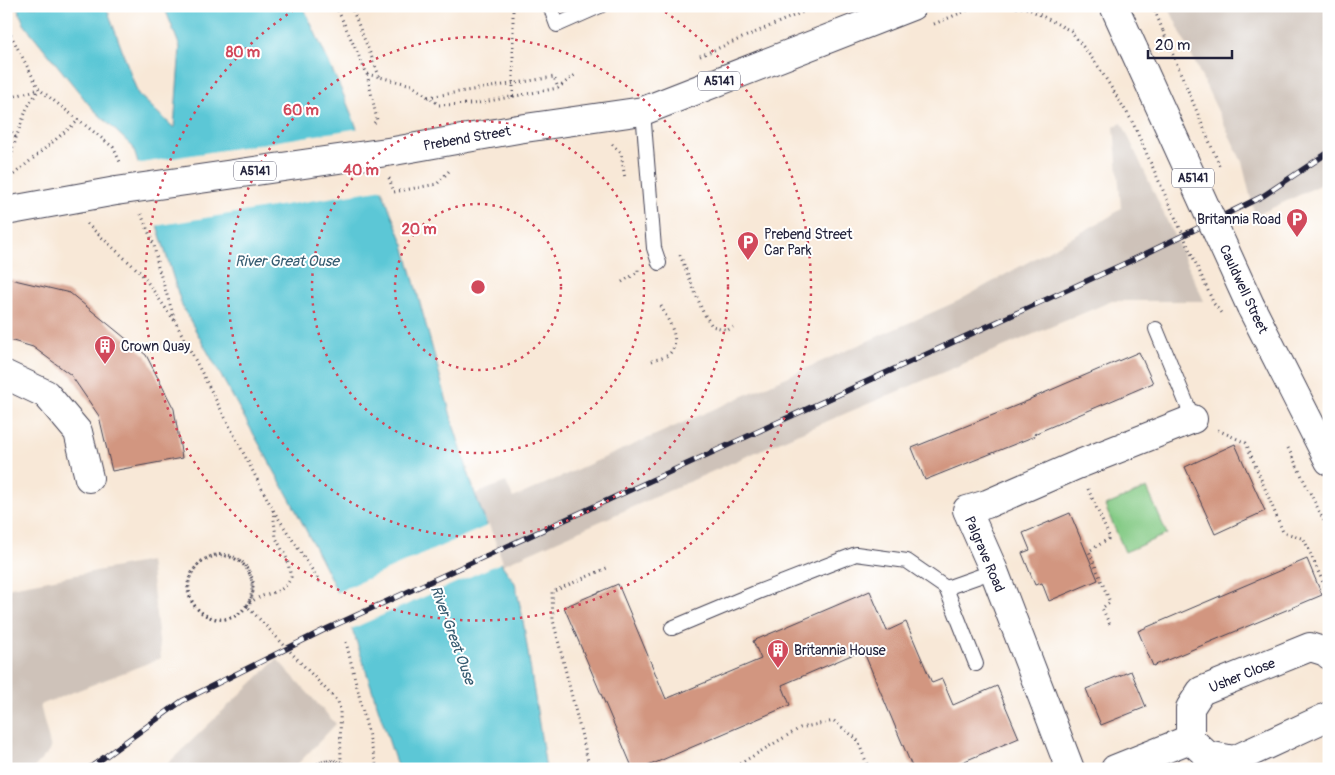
<svg xmlns="http://www.w3.org/2000/svg" width="1335" height="775" font-family="Pangolin,sans-serif">
<style>
.industrial{fill:#cec2b9}
.green{fill:#85cb86;stroke:#547660}
.water{fill:#5cc7d6;stroke:#3f7488}
.pier{fill:#f8e8d7}
.building{fill:#d29680}
.lines{fill:none;stroke-linecap:round;stroke-linejoin:round}
.service-casing{stroke:#424052;stroke-width:16}
.minor-casing{stroke:#424052;stroke-width:30}
.primary-casing{stroke:#424052;stroke-width:30}
.path{stroke:#424052;stroke-width:3;stroke-dasharray:1 4;stroke-linecap:butt}
.service{stroke:#fff;stroke-width:14}
.minor{stroke:#fff;stroke-width:28}
.primary{stroke:#fff;stroke-width:28}
.rail-casing{stroke:#22223b;stroke-width:5.5}
.rail{stroke:#fff;stroke-width:4;stroke-dasharray:11;stroke-linecap:butt}
.primary-bridge-casing{stroke:#424052;stroke-width:30;stroke-linecap:butt}
.path-bridge{stroke:#424052;stroke-width:3;stroke-dasharray:1 4;stroke-linecap:butt}
.primary-bridge{stroke:#fff;stroke-width:28}
.ring{fill:none;stroke:#d1495b;stroke-width:2.5;stroke-dasharray:2.5 5}
.labels{text-anchor:middle;stroke-width:4;stroke-linejoin:round;paint-order:stroke}
.shield{fill:#fff;stroke:#646476;stroke-width:1}
.shield-label{font-size:12px;font-weight:bold;fill:#22223b}
.street-label{font-size:14px;fill:#22223b;stroke:#fff}
.poi-label{font-size:14px;fill:#22223b;stroke:#fff;text-anchor:start}
.water-label{font-size:15px;font-style:italic;fill:#365c71;stroke:#fff}
.centre{fill:#d1495b;stroke:#fff;stroke-width:2.5}
.ring-label{font-size:15px;text-anchor:middle;font-weight:bold;fill:#d1495b;stroke:#fff;stroke-width:4;stroke-linejoin:round;paint-order:stroke}
</style>
<rect width="100%" height="100%" fill="#fff"/>
<filter id="ink" filterUnits="userSpaceOnUse"><feTurbulence type="fractalNoise" baseFrequency=".02" numOctaves="2"/><feDisplacementMap in="SourceGraphic" scale="10" xChannelSelector="R" yChannelSelector="G"/><feConvolveMatrix kernelMatrix="1 2 1 2 8 2 1 2 1" color-interpolation-filters="sRGB"/></filter>
<filter id="wash" filterUnits="userSpaceOnUse"><feTurbulence type="fractalNoise" baseFrequency=".0096" numOctaves="4" result="noise"/><feDisplacementMap in="SourceGraphic" scale="20" xChannelSelector="R" yChannelSelector="G"/><feGaussianBlur stdDeviation="1.12" result="paint"/><feColorMatrix in="noise" values="0 0 0 0 0 0 0 0 0 0 0 0 0 0 0 0 0 1.4 0 .05"/><feComposite in="paint" operator="in"/></filter>
<g filter="url(#wash)">
<rect width="100%" height="100%" fill="#f8e8d7"/>
<g class="industrial">
<path d="M1168 6H1329V181L1255 216 1242 162Z"/>
<path d="M1122 123 1204 301H1112L792 436 502 565 475 494 506 482 513 498 958 301 1109 217 1121 208 1114 127Z"/>
<path d="M150 561 161 658 40 705 51 749 33 769H6V588Z"/>
<path d="M277 659 336 724 293 769H162Z"/>
</g>
<path class="green" d="M1147 488 1167 534 1125 552 1105 506Z"/>
<path class="water" d="M17 6H106L138 94 174 128 180 47 164 6H303L344 96 404 245 454 427 475 494 502 565 515 583 522 614 546 769H398L355 637 333 583 290 499 182 306 133 147 91 107 24 24Z"/>
<g class="pier">
<path d="M360 128 384 189 155 226 135 164Z"/>
<path d="M489 525 503 562 349 630 335 593Z"/>
</g>
<g id="blocks">
<g class="building">
<path d="M6 278 70 293 146 355 174 409 182 458 112 471 99 416 71 375 33 347 6 339Z"/>
<path d="M1139 352 1153 383 1034 434 1035 436 925 480 912 448 1030 400V399Z"/>
<path d="M1235 444 1265 511 1215 534 1185 467Z"/>
<path d="M1070 513 1098 580 1049 601 1042 583 1035 585 1022 553 1030 550 1023 533Z"/>
<path d="M1307 559 1322 595 1153 666 1138 631Z"/>
<path d="M618 584 666 699 761 659 753 641 870 591 887 631 906 622 932 683 942 679 953 705 997 686 1019 738 946 769H913L863 650 782 685 790 705 641 769H633L564 607Z"/>
<path d="M1131 671 1146 707 1101 725 1086 689Z"/>
</g>
</g>
</g>
<g filter="url(#ink)">
<use href="#blocks" fill-opacity="0" stroke="#424052" stroke-width="1"/>
<g class="lines">
<g class="service-casing">
<g id="service">
<path d="M550 6 557 25 600 6"/>
<path d="M643 111 654 248 659 263"/>
<path d="M1156 329 1193 419"/>
<path d="M946 588 976 664"/>
<path d="M672 628 758 592 856 554 907 561 946 588 994 571"/>
</g>
</g>
<g class="minor-casing">
<g id="minor">
<path d="M6 375 46 394 78 432 89 478"/>
<path d="M1329 655 1326 652 1310 647 1201 691 1190 708V739L1207 755 1234 760 1329 716"/>
<path d="M1070 769 994 571 967 510 987 504 1077 465 1193 419"/>
<path d="M1115 769 1190 739"/>
</g>
</g>
<g class="primary-casing">
<g id="primary">
<path d="M1114 6 1134 50"/>
<path d="M394 151 518 129 643 111 912 6"/>
<path d="M6 211 116 191"/>
<path d="M1251 307 1329 461"/>
</g>
</g>
<g class="path">
<path d="M336 6 367 74 377 120 372 125"/>
<path d="M351 6 380 78"/>
<path d="M1001 6 1027 8 1071 31 1098 66"/>
<path d="M1153 6 1163 31"/>
<path d="M934 24 975 7 988 6"/>
<path d="M6 26 39 89 113 147 120 162"/>
<path d="M700 56 817 6"/>
<path d="M367 74 412 85 439 105 473 104 558 88 576 74"/>
<path d="M6 96 12 97 39 89"/>
<path d="M428 97 554 77 558 88"/>
<path d="M6 124 16 138"/>
<path d="M612 144 621 153 625 179"/>
<path d="M6 177 16 138 27 108 39 89"/>
<path d="M389 178 394 192 437 184 449 171"/>
<path d="M6 181 79 120"/>
<path d="M141 214 154 245 158 267 175 320"/>
<path d="M87 224 141 273 176 323 273 510 320 582"/>
<path d="M680 255 703 312 712 326 728 330 733 327"/>
<path d="M622 282 638 272V269"/>
<path d="M1214 304 1221 313"/>
<path d="M652 361C657 359 664 358 668 355 684 342 667 319 661 306"/>
<path d="M1218 430 1246 443 1283 532 1304 539 1329 596"/>
<path d="M1288 448 1329 531"/>
<path d="M1088 489 1110 538 1089 551 1110 602 1102 608 1111 627"/>
<path d="M247 606C273 569 214 532 192 573 188 580 187 591 191 599 195 609 205 617 216 619 228 621 239 615 246 606 252 600 254 590 252 582 243 537 176 555 191 598 197 616 220 625 237 615 244 611 248 604 254 600 268 591 284 595 291 577L287 559 276 538 273 510"/>
<path d="M346 642 377 769"/>
<path d="M309 769C323 758 339 758 352 769"/>
<path d="M590 769 553 620 552 592 607 568"/>
<path d="M731 769 800 728 834 721 857 739 869 769"/>
</g>
<use href="#service" class="service"/>
<use href="#minor" class="minor"/>
<use href="#primary" class="primary"/>
<g class="rail-casing">
<path id="rail" d="M88 769 182 701 322 631 1139 257 1263 196 1329 152"/>
</g>
<use href="#rail" class="rail"/>
<g class="primary-bridge-casing">
<g id="primary-bridge">
<path d="M1134 50 1251 307"/>
<path d="M116 191 394 151"/>
</g>
</g>
<g class="path-bridge">
<path d="M1163 31 1221 169"/>
<path d="M1098 66 1132 121 1214 304"/>
<path d="M513 97V6"/>
<path d="M247 606C218 641 168 599 196 567 201 561 207 557 215 555 247 550 260 582 247 606L338 702 340 709 341 762C330 759 319 761 309 769"/>
<path d="M348 765 352 769"/>
</g>
<use href="#primary-bridge" class="primary-bridge"/>
</g>
</g>
<g class="ring">
<circle cx="478" cy="287" r="83"/>
<circle cx="478" cy="287" r="166"/>
<circle cx="478" cy="287" r="250"/>
<path d="M659 8A333 333 0 1 1 297 8"/>
</g>
<defs>
<g id="parking-pin" transform="scale(1.125)"><path d="M0 17L-7.5 6A9.5 9.5 0 1 1 7.5 6Z" fill="#d1495b" stroke="#fff"/><path d="M-3.5-5.5H1a3.5 3.5 0 0 1 0 7H-1V5.5H-3.5ZM-1-3.4V-.6H.8a1.4 1.4 0 0 0 0-2.8Z" fill="#fff"/></g>
<g id="building-pin" transform="scale(1.125)"><path d="M0 17L-7.5 6A9.5 9.5 0 1 1 7.5 6Z" fill="#d1495b" stroke="#fff"/><path d="M-4-6H4V6H1V3H-1V6H-4ZM-2.5-4.3h1.7v1.8h-1.7ZM.8-4.3h1.7v1.8H.8ZM-2.5-1h1.7V.8h-1.7ZM.8-1h1.7V.8H.8Z" fill="#fff"/></g>
</defs>
<g fill-rule="evenodd">
<use href="#parking-pin" x="1297" y="219"/>
<use href="#parking-pin" x="748" y="242"/>
<use href="#building-pin" x="105" y="346"/>
<use href="#building-pin" x="778" y="650"/>
</g>
<g class="labels">
<g class="shield">
<rect x="698" y="71.5" width="42" height="19" rx="4"/>
<rect x="234" y="161.5" width="42" height="19" rx="4"/>
<rect x="1172" y="168.5" width="42" height="19" rx="4"/>
</g>
<g class="shield-label">
<text x="719" y="85">A5141</text>
<text x="255" y="175">A5141</text>
<text x="1193" y="182">A5141</text>
</g>
<g class="street-label">
<text transform="translate(467 138) rotate(-10)" y="5">Prebend Street</text>
<text transform="translate(1244 289) rotate(65)" y="5">Cauldwell Street</text>
<text transform="translate(985 554) rotate(67)" y="5">Palgrave Road</text>
<text transform="translate(1242 675) rotate(-22)" y="5">Usher Close</text>
</g>
<g class="poi-label">
<text x="1281" y="224" text-anchor="end">Britannia Road</text>
<text x="764" y="239">Prebend Street<tspan x="764" dy="16">Car Park</tspan></text>
<text x="121" y="351">Crown Quay</text>
<text x="794" y="655">Britannia House</text>
</g>
<g class="water-label">
<text x="287" y="266">River Great Ouse</text>
<text transform="translate(453 635) rotate(70)" y="5">River Great Ouse</text>
</g>
</g>
<circle cx="478" cy="287" r="8" class="centre"/>
<g class="ring-label">
<text x="243" y="57">80 m</text>
<text x="301" y="115">60 m</text>
<text x="361" y="175">40 m</text>
<text x="419" y="234">20 m</text>
</g>
<rect width="1335" height="775" fill="none" stroke="#fff" stroke-width="25"/>
<path d="M1148 50v8h84v-8" fill="none" stroke="#22223b" stroke-width="2.5"/>
<text x="1155" y="50" font-size="15" fill="#22223b" stroke="#ffffff" stroke-width="4" paint-order="stroke">20 m</text>
</svg>
